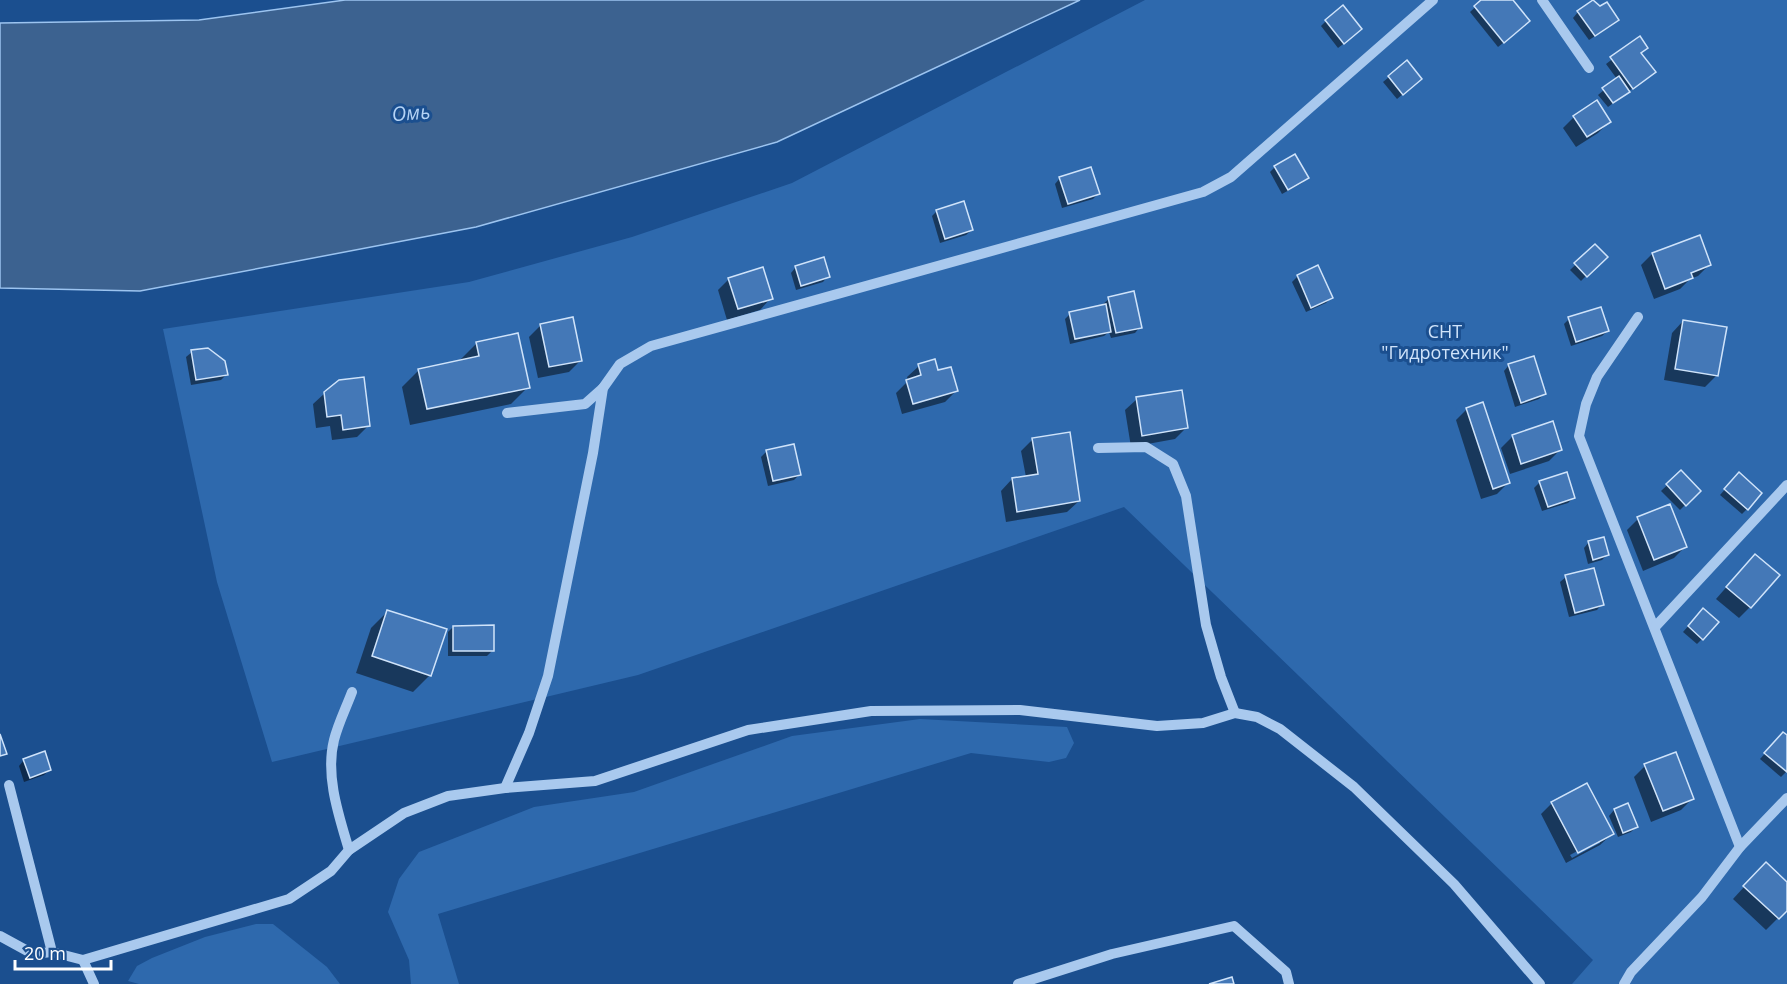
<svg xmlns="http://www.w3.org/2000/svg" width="1787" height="984" font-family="'Open Sans',sans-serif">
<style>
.green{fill:#2e69ad}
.water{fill:#3c6290;stroke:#9cc4f0;stroke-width:1.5}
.shadow{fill:#0007;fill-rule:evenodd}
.building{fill:#4478b7;stroke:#cfe3fa;stroke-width:1.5}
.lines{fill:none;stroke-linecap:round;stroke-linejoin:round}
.minor{stroke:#a9c9ee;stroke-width:10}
.labels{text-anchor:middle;stroke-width:6;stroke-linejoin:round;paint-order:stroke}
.park-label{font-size:18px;fill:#cfe3fa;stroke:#1b4f8f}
.water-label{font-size:20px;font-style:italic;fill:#b5d3f5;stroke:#1b4f8f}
</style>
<rect width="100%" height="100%" fill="#1b4f8f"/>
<g class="green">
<path d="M1145 0H1787V984H1572L1593 960 1124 507 638 675 272 762 217 582 163 329 469 282 632 237 792 183Z"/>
<path d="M920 719 1067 727 1074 743 1066 758 1049 762 971 753 438 914 459 984H411L409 960 388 912 399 879 419 852 534 807 634 792 792 736Z"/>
<path d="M256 924H273L327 967 340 984H139L128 981 137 966 152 958 205 937Z"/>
</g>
<path class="water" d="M345 0H1080L777 142 476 227 140 291 0 288V23L199 20Z"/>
<g class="shadow">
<path d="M1483 0H1511L1523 27 1498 47 1470 12Z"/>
<path d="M1578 12 1612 25 1589 40 1573 18Z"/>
<path d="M1326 21 1355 35 1338 48 1321 26Z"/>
<path d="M1640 38V54L1654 72 1608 107 1598 95 1617 79 1606 64Z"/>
<path d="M1407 62 1415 84 1397 99 1383 82Z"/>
<path d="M1574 117 1609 122 1598 133 1576 147 1563 128Z"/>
<path d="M1275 167 1308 178 1302 183 1282 194 1270 172Z"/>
<path d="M1060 178 1098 194 1093 199 1062 208 1055 184Z"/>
<path d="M937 211 972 230 966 235 940 243 932 216Z"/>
<path d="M1595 246 1605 257 1581 281 1570 270Z"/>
<path d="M1652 254 1709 265 1698 276 1690 279 1680 289 1654 299 1641 265Z"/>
<path d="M796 267 828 276 823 282 796 290 791 273Z"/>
<path d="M1298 276 1331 298 1326 303 1306 312 1292 282Z"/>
<path d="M729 279 771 298 760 310 727 320 718 290Z"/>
<path d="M1109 299 1140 327 1135 333 1111 338 1109 332 1104 336 1070 344 1065 319 1070 314 1104 306 1103 304Z"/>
<path d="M572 319 581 360 569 372 538 378 529 337 540 326Z"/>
<path d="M1569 319 1608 331 1602 336 1571 346 1564 324Z"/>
<path d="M1683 321 1717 375 1705 387 1664 380 1672 333Z"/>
<path d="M477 343 528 387 511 404 410 425 402 387 419 370 460 362V360Z"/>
<path d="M192 352 226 375 221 380 191 385 186 357Z"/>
<path d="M1509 365 1544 394 1539 399 1515 407 1504 371Z"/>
<path d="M919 366 937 372 956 391 945 402 902 414 896 393 908 381 907 377Z"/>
<path d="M325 393 368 426 357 437 332 440 330 426 316 428 313 404Z"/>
<path d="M1137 399 1186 428 1175 439 1131 447 1125 410Z"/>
<path d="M1467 409 1508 483 1497 494 1481 499 1456 420Z"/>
<path d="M1513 436 1560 450 1549 461 1510 474 1501 448Z"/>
<path d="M1033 439 1079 501 1067 512 1006 522 1001 491 1012 479 1026 477 1021 451Z"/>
<path d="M767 451 799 475 794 480 768 486 761 457Z"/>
<path d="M1681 472 1699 491 1680 510 1661 491Z"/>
<path d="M1734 479 1747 509 1742 514 1720 495Z"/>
<path d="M1540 482 1573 498 1568 503 1542 511 1534 488Z"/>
<path d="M1638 519 1685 547 1674 558 1643 571 1627 530Z"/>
<path d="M1589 542 1607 555 1602 560 1588 564 1584 548Z"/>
<path d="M1744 567 1750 607 1739 618 1716 599Z"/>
<path d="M1566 577 1602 604 1597 610 1569 617 1560 582Z"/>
<path d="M388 611 430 675 413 692 356 673 371 628Z"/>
<path d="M1698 615 1702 639 1697 644 1683 632Z"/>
<path d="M453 627 493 650 487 656H448V632Z"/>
<path d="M1787 737V771L1781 777 1760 759 1778 739Z"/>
<path d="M24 760 50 769 44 775 24 782 19 766Z"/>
<path d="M1645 766 1692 799 1681 810 1651 822 1634 777Z"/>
<path d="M1552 803 1612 834 1600 845 1566 863 1541 814ZM1600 839V843L1572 858 1570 855Z"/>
<path d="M1628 805 1636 827 1631 832 1618 837 1609 816 1614 810Z"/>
<path d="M1755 875 1787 884V909L1766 930 1733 899Z"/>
</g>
<g class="building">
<path d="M1481 0H1513L1530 21 1504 43 1474 6Z"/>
<path d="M1593 0 1600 6 1607 2 1619 20 1595 36 1577 11Z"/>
<path d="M1343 5 1362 29 1344 44 1325 20Z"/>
<path d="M1640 36 1648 48 1641 53 1656 72 1633 89 1610 57Z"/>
<path d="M1407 60 1422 79 1403 95 1388 76Z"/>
<path d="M1619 76 1630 92 1613 103 1602 88Z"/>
<path d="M1597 100 1611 122 1587 137 1573 116Z"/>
<path d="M1295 154 1309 178 1288 190 1274 166Z"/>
<path d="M1091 167 1100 194 1068 204 1059 177Z"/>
<path d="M964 201 973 230 945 239 936 210Z"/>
<path d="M1700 235 1711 265 1691 273 1693 278 1665 289 1652 253Z"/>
<path d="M1595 244 1608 257 1587 277 1574 263Z"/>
<path d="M824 257 830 277 801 286 795 266Z"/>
<path d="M1318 265 1333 298 1311 308 1297 275Z"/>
<path d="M763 267 773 299 738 309 728 278Z"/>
<path d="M1134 291 1142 328 1116 333 1108 297Z"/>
<path d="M1106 304 1111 332 1075 339 1069 312Z"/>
<path d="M1601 307 1609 331 1576 342 1568 317Z"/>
<path d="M573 317 582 361 549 367 540 324Z"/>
<path d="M1683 320 1727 327 1718 376 1675 369Z"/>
<path d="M518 333 530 388 427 409 418 369 479 356 476 342Z"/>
<path d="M208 348 225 361 228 375 196 380 191 350Z"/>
<path d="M1534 356 1546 394 1521 403 1508 364Z"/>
<path d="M935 359 938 370 951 367 958 391 913 404 906 380 921 375 918 364Z"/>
<path d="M364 377 370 426 343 430 341 415 327 417 324 392 339 380Z"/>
<path d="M1182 390 1188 428 1142 436 1136 397Z"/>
<path d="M1483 402 1510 483 1493 489 1466 408Z"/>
<path d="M1553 421 1562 450 1521 464 1512 435Z"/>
<path d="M1070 432 1080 501 1017 512 1012 478 1038 474 1032 438Z"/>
<path d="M794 444 801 475 773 481 766 450Z"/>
<path d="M1681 470 1701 491 1686 506 1666 484Z"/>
<path d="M1567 472 1575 498 1548 507 1539 481Z"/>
<path d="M1739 472 1762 493 1748 510 1724 489Z"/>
<path d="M1670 504 1687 547 1654 560 1637 517Z"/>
<path d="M1604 537 1609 555 1593 560 1588 541Z"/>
<path d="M1755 554 1780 575 1751 608 1726 587Z"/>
<path d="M1594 568 1604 605 1575 613 1565 575Z"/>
<path d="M1703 608 1719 622 1703 640 1688 626Z"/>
<path d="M387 610 447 629 431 676 372 656Z"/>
<path d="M494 625V651H453V626Z"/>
<path d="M1783 732 1787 735V772L1764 753Z"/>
<path d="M0 734 7 754 0 756Z"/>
<path d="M45 751 51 770 30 778 23 759Z"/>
<path d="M1676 752 1694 799 1663 811 1644 764Z"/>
<path d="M1587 783 1614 834 1578 853 1551 802Z"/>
<path d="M1628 803 1638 827 1623 833 1614 809Z"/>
<path d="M1766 862 1787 882V911L1779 919 1743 886Z"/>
<path d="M1232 977 1234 984H1209Z"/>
</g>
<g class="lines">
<g class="minor">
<path d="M1542 0 1589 68"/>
<path d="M1638 317 1597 377 1586 404 1579 436 1740 847"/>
<path d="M507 413 585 404 603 388"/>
<path d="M1098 448 1146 447 1173 464 1186 496 1206 625 1221 677 1235 713"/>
<path d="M1655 627 1787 485"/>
<path d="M9 785 52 952"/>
<path d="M505 788 529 733 548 676 593 453 603 388 620 364 651 346 1203 192 1231 177 1433 0"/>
<path d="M349 850C339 816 325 776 334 740 338 724 346 708 352 692"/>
<path d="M0 936 33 954 52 952 83 960 289 899 331 871 349 850 404 813 448 796 505 788 595 781 748 730 871 711 1020 710 1157 726 1203 723 1235 713 1257 717 1280 729 1354 787 1454 884 1540 984"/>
<path d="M83 960 94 984"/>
<path d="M1018 984 1112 954 1234 926 1286 972 1289 984"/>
<path d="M1624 984 1631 972 1702 897 1740 847 1787 798"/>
</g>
</g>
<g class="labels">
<g class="park-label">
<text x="1445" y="338">СНТ<tspan x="1445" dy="21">"Гидротехник"</tspan></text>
</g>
<g class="water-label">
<text transform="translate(411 113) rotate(-4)" y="7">Омь</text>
</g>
</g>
<path d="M15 960v9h96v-9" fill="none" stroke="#ffffff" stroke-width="3"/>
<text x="24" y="960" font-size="18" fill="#ffffff" stroke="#1b4f8f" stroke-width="4.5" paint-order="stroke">20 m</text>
</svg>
